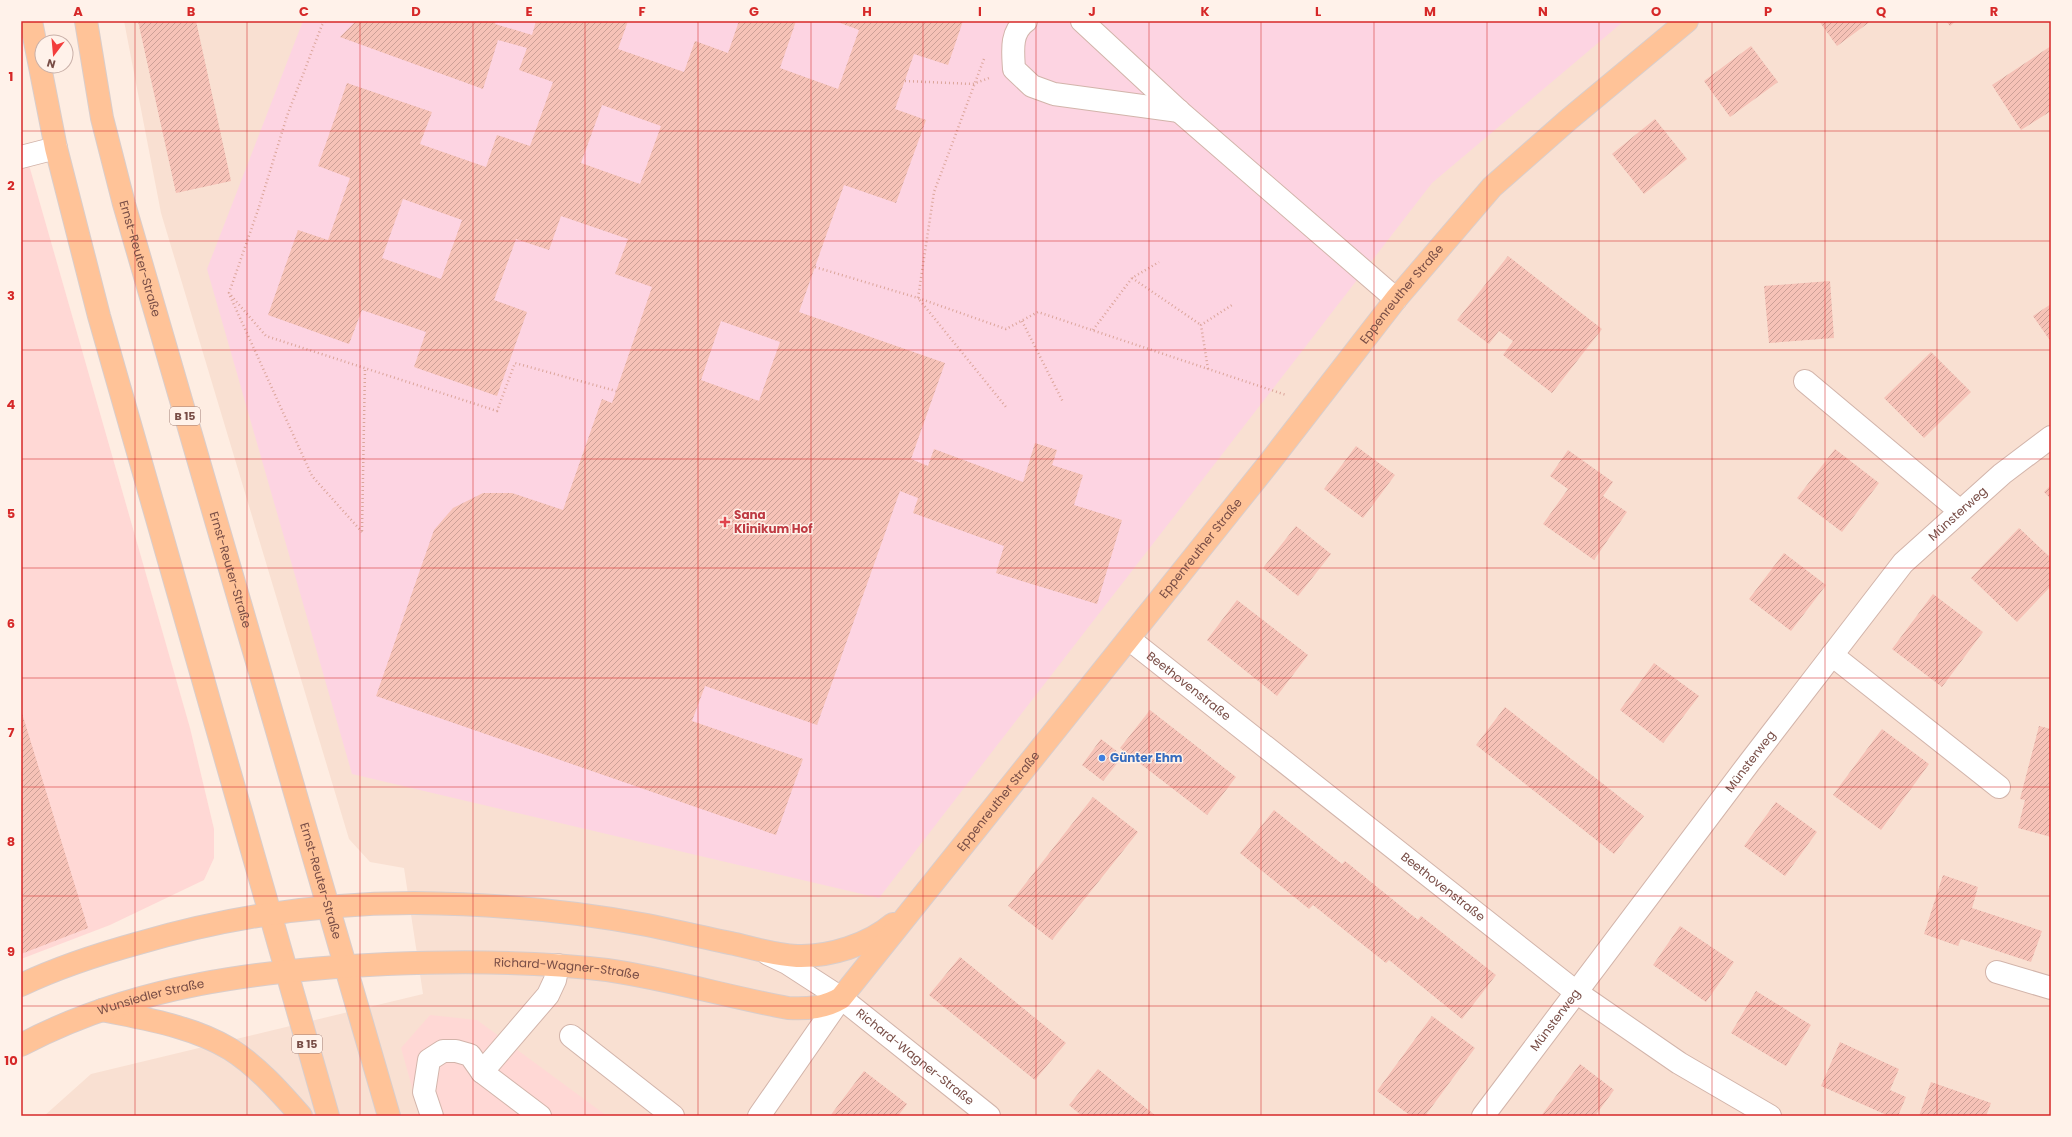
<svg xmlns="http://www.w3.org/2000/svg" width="2072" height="1137" font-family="Poppins,sans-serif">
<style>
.residential{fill:#f9e0d2}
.commercial{fill:#ffd8d5}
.medical{fill:#fdd4e2}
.building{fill:url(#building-hatch);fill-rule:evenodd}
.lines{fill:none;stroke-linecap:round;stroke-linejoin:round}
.minor-casing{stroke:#d2b4aa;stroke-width:24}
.major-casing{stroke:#d9cdcb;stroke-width:24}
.path{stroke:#dba59a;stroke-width:2.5;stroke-dasharray:1 3;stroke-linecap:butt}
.minor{stroke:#fff;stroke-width:22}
.major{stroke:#ffc398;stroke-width:22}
.grid{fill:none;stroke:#d62828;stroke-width:1;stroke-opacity:0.55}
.health-dot{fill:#e0444e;stroke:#fff2ea;stroke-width:1.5}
.shop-dot{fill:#3f7fe0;stroke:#fff2ea;stroke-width:1.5}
.labels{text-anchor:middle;stroke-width:3;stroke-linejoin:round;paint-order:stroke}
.shield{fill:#fff2ea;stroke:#a07e77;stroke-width:1}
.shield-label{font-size:11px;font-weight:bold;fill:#784d46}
.street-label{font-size:12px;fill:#784d46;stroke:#fff2ea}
.health-label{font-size:12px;font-weight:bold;fill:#be3a42;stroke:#fff2ea;text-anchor:start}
.shop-label{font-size:12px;font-weight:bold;fill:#366cbe;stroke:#fff2ea;text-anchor:start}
.neatline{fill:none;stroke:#d62828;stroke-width:1.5}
.grid-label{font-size:13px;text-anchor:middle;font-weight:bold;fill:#d62828}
</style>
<defs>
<pattern id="building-hatch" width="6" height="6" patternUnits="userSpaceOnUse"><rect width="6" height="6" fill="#f6c2b7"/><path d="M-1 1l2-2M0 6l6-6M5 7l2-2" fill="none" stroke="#cca097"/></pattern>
</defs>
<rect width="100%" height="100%" fill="#feede2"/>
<path class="residential" d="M124 21H2051V1116H44L91 1074 423 994 404 868 370 862 349 839 161 213Z"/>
<g class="commercial">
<path d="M21 137 190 728 214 829V858L204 880 110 925 21 959Z"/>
<path d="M430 1015 477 1020 607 1116H420L401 1048Z"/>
</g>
<path class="medical" d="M303 21H1624L1432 183 879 898 352 774 207 269Z"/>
<g class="building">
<path d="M138 21H196L231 181 176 193Z"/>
<path d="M356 21H496L495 24 532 35 536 21H628L618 49 684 72 695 41 728 53 739 21H796L780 68 838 89 859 30 835 21H963L948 65 914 54 895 109 926 120 896 203 844 185 799 312 945 363 911 459 928 466 934 449 1023 482 1035 443 1057 450 1052 465 1083 475 1074 505 1122 520 1097 604 996 573 1004 546 913 513 918 498 900 491 817 725 705 686 692 721 803 759 776 835 376 696 434 530 453 508 483 493H512L563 510 602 399 612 403 652 287 615 274 628 239 561 216 549 250 516 239 494 300 527 312 497 396 414 367 426 332 362 310 349 344 268 315 298 230 328 240 350 178 318 166 347 83 432 112 420 144 486 167 497 135 530 146 553 82 519 70 527 48 498 40 483 89 340 37ZM602 105 661 126 640 184 581 163ZM403 199 462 220 441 279 382 258ZM721 321 780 342 759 401 701 380Z"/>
<path d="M1819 21H1871L1837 46Z"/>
<path d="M1946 21H1956L1950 26Z"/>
<path d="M1751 46 1778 82 1730 117 1704 81Z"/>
<path d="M2051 46V111L2021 130 1992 85Z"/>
<path d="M1655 119 1687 159 1644 194 1612 154Z"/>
<path d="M1508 256 1602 329 1552 393 1503 355 1513 341 1499 331 1489 344 1457 320Z"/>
<path d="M1830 281 1834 338 1769 343 1764 286Z"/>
<path d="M2051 304V342L2033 316Z"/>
<path d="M1931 352 1971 392 1924 438 1884 398Z"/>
<path d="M1356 446 1395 475 1363 518 1324 489Z"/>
<path d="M1835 449 1879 483 1842 532 1797 498Z"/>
<path d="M1568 450 1613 482 1603 496 1627 512 1594 560 1543 524 1568 489 1550 476Z"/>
<path d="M2051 485V499L2044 492Z"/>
<path d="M1296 526 1331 554 1298 596 1263 568Z"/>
<path d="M2019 528 2051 558V586L2017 622 1971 578Z"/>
<path d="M1784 553 1826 585 1791 631 1749 599Z"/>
<path d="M1933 594 1983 632 1942 687 1892 649Z"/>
<path d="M1237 600 1308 655 1277 696 1207 640Z"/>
<path d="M1654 663 1699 696 1663 743 1620 710Z"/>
<path d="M1505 707 1644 816 1614 854 1476 745Z"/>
<path d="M21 710 88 928 21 954Z"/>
<path d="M1150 710 1236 777 1207 815 1120 748Z"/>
<path d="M2039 726 2051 729V837L2018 828 2025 800 2020 799Z"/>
<path d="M1882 729 1929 764 1881 830 1833 795Z"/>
<path d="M1101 739 1123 756 1103 781 1082 765Z"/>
<path d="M1093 797 1138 832 1052 940 1008 906Z"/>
<path d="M1776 802 1817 832 1785 876 1744 846Z"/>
<path d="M1274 810 1342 864 1345 861 1418 920 1421 916 1496 975 1462 1019 1389 960 1386 963 1313 905 1309 909 1240 853Z"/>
<path d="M1943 875 1978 887 1972 908 2042 931 2031 962 1961 939 1958 946 1924 934Z"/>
<path d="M1680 926 1734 962 1706 1002 1653 965Z"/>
<path d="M960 957 1066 1043 1035 1080 929 995Z"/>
<path d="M1756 991 1811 1025 1786 1066 1731 1033Z"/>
<path d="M1432 1016 1475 1048 1425 1116H1411L1377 1091Z"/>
<path d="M1840 1042 1899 1069 1890 1090 1906 1097 1898 1116H1889L1821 1086Z"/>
<path d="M1580 1064 1614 1090 1595 1116H1541Z"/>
<path d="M1098 1069 1156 1116H1082L1069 1105Z"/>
<path d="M864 1071 907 1104 898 1116H830Z"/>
<path d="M1931 1082 1991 1103 1986 1116H1919Z"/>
</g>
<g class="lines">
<g class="minor-casing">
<g id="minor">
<path d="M1026 21C1010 32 1013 52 1014 69L1032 86 1054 94 1179 111"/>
<path d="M1082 21 1179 111 1396 299"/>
<path d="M21 157 56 148"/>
<path d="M1805 381 1960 511"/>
<path id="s1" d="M1129 639 1576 992 1679 1063 1770 1116"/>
<path d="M1832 655 1999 787"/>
<path id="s2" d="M768 954 787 963 841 998 989 1116"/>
<path d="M1997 972 2051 988"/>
<path d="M571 1036 673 1116"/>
<path d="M432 1116 424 1092 429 1060 443 1051H456L470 1055 482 1072"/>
<path d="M540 1116 482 1072 548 995 555 980 558 965"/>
<path d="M759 1116 841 998"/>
<path id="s3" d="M1483 1116 1749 763 1903 563 2002 474 2051 437"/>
</g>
</g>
<g class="major-casing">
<g id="major">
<path d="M31 21 56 148 99 316 328 1116"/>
<path id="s4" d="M86 21 102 118 124 204 389 1116"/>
<path d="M21 985C59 967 99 954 139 943 228 917 321 903 414 903 493 904 569 910 647 925 676 931 705 938 735 944 755 949 776 955 797 956 829 957 868 945 893 924"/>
<path d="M102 1010C145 1019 192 1026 230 1049 257 1066 280 1092 301 1116"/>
<path id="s5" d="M21 1045C134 985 261 970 387 964 460 961 534 961 607 970 669 979 728 997 788 1008 807 1009 825 1008 841 998L1269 463 1396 299 1492 187 1568 120 1687 21"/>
</g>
</g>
<g class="path">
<path d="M325 21 322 25 287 116 258 210 229 293 266 336 497 411 515 363 616 391"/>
<path d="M984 59 934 192 918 298 1006 407"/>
<path d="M905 81 973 84 989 78"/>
<path d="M815 267 918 298 1006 329 1038 312 1286 395"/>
<path d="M1132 278 1201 325"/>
<path d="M230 296 312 476 362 532"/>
<path d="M1022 321 1063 402"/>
<path d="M1093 330 1132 278 1159 262"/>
<path d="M1208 369 1201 325 1232 305"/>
<path d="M362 531 365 368"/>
</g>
<use href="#minor" class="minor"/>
<use href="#major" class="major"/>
</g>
<path class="grid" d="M135 21V1116M247 21V1116M360 21V1116M473 21V1116M585 21V1116M698 21V1116M811 21V1116M923 21V1116M1036 21V1116M1149 21V1116M1261 21V1116M1374 21V1116M1487 21V1116M1599 21V1116M1712 21V1116M1825 21V1116M1937 21V1116M21 131H2051M21 241H2051M21 350H2051M21 459H2051M21 568H2051M21 678H2051M21 787H2051M21 896H2051M21 1006H2051"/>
<path class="health-dot" d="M723 516h4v4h4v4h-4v4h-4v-4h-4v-4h4z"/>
<circle class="shop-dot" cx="1102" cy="758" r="4"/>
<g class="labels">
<g class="shield">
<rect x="170" y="407" width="30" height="18" rx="3"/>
<rect x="292" y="1035" width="30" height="18" rx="3"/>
</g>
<g class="shield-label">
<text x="185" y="420">B 15</text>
<text x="307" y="1048">B 15</text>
</g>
<g class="street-label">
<text dy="4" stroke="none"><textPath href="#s4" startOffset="244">Ernst-Reuter-Straße</textPath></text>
<text dy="4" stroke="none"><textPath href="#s5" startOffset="1738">Eppenreuther Straße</textPath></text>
<text dy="4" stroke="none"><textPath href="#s3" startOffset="768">Münsterweg</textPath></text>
<text dy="4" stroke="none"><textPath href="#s5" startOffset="1414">Eppenreuther Straße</textPath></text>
<text dy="4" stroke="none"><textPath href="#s4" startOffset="568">Ernst-Reuter-Straße</textPath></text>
<text dy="4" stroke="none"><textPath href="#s1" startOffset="76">Beethovenstraße</textPath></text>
<text dy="4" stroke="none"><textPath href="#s3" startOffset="444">Münsterweg</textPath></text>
<text dy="4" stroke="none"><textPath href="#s5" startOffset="1090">Eppenreuther Straße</textPath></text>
<text dy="4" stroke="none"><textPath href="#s4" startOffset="892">Ernst-Reuter-Straße</textPath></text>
<text dy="4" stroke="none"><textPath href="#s1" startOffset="400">Beethovenstraße</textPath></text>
<text dy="4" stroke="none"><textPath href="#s5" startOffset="558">Richard-Wagner-Straße</textPath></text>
<text dy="4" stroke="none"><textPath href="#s5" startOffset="139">Wunsiedler Straße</textPath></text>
<text dy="4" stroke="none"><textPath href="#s3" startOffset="120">Münsterweg</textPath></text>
<text dy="4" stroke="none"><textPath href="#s2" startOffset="180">Richard-Wagner-Straße</textPath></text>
</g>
<g class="health-label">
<text x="734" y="519">Sana<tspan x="734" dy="14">Klinikum Hof</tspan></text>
</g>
<g class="shop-label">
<text x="1110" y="762">Günter Ehm</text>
</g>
</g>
<rect width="2072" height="1137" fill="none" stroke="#fff2ea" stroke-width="44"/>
<g transform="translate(54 54) rotate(196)"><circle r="19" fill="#fff2ea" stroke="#c9b0a8"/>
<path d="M0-3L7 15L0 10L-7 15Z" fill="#f33d3b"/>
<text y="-6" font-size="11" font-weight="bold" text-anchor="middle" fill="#784d46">N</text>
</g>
<rect x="22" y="22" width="2028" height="1093" class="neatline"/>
<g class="grid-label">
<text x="78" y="16">A</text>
<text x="191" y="16">B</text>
<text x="304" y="16">C</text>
<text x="416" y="16">D</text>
<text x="529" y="16">E</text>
<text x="642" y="16">F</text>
<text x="754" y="16">G</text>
<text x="867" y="16">H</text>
<text x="980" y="16">I</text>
<text x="1092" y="16">J</text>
<text x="1205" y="16">K</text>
<text x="1318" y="16">L</text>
<text x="1430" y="16">M</text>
<text x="1543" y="16">N</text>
<text x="1656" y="16">O</text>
<text x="1768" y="16">P</text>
<text x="1881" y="16">Q</text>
<text x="1994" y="16">R</text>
<text x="11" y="81">1</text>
<text x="11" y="190">2</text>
<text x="11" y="300">3</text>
<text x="11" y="409">4</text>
<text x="11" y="518">5</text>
<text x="11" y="628">6</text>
<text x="11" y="737">7</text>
<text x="11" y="846">8</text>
<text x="11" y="956">9</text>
<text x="11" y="1065">10</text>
</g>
</svg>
